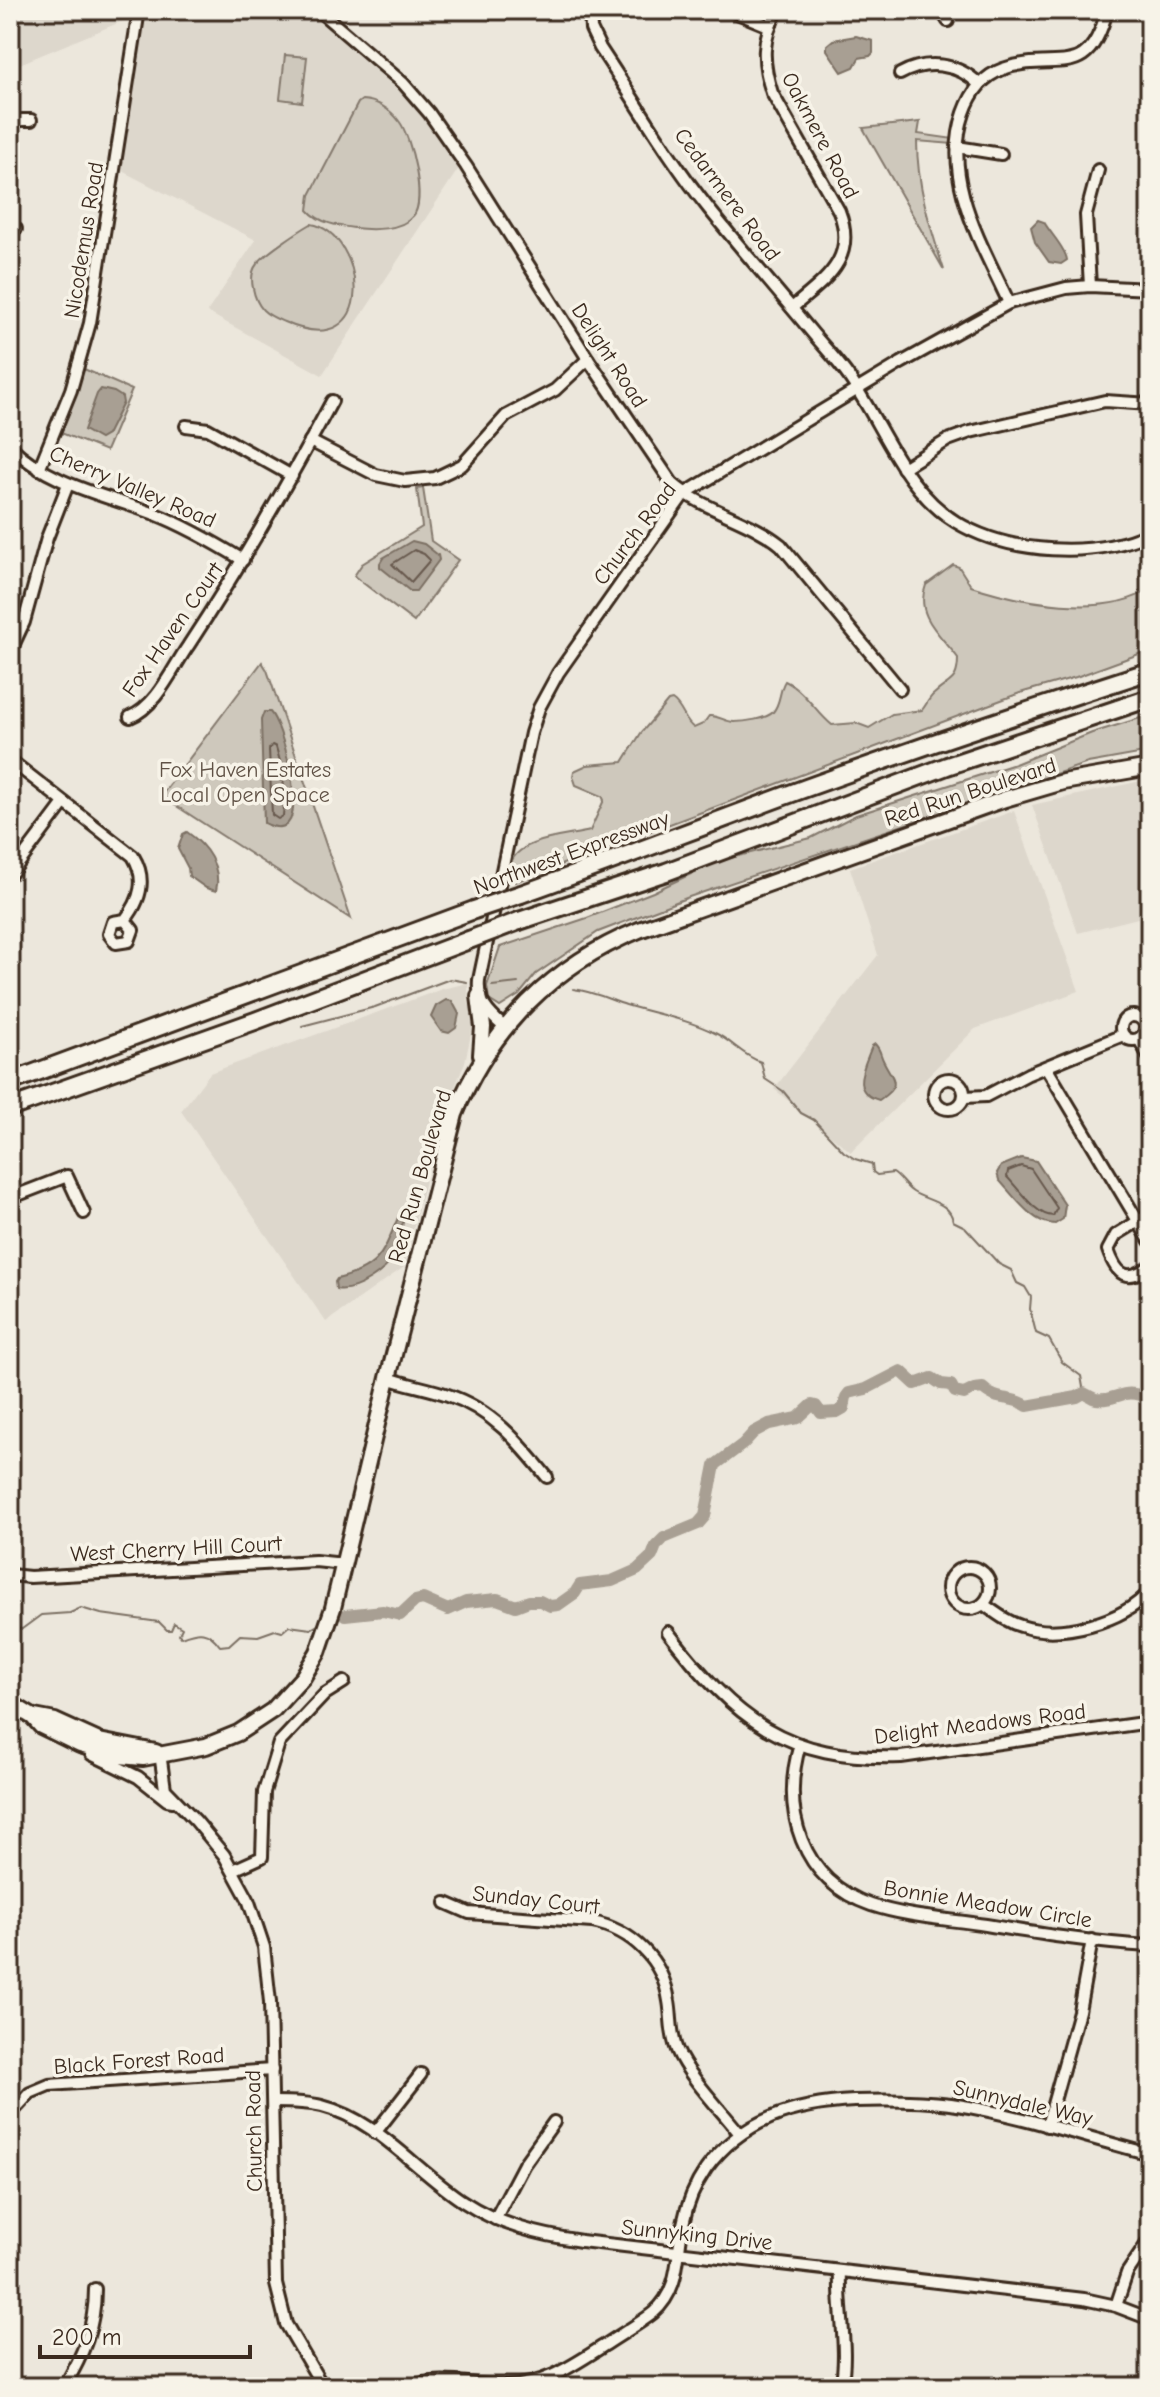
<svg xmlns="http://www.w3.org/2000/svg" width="1160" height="2397" font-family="'Comic Neue',sans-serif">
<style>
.built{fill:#ddd7cc}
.green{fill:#cec8bc;stroke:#84796d;stroke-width:2}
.water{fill:#a89f93;stroke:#7c7064;stroke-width:2}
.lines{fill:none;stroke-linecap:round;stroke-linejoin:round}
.shore{stroke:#67594d;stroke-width:2}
.stream{stroke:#7c7064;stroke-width:2}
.river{stroke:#a89f93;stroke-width:12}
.minor-casing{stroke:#3b2a1e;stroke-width:16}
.major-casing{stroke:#3b2a1e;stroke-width:20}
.highway-casing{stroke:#3b2a1e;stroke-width:22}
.minor{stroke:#f7f3e8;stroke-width:10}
.major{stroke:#f7f3e8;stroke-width:14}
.highway{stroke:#f7f3e8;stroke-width:16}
.highway-bridge-casing{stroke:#3b2a1e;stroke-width:22;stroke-linecap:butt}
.highway-bridge{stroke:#f7f3e8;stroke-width:16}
.labels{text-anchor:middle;stroke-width:7;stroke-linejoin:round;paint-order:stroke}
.street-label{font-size:22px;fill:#3b2a1e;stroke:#f7f3e8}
.park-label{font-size:22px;fill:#605246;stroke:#f7f3e8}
</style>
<rect width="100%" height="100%" fill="#ece7dc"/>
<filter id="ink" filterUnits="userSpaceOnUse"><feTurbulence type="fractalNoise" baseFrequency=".0125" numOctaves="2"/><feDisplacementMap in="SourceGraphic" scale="16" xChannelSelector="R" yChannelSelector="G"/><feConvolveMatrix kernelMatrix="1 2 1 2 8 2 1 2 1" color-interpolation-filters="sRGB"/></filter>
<g filter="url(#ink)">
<g class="built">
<path d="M10 10H131L130 18 10 68Z"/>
<path d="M145 10 179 15 185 10H306L414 104 461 165 322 375 207 312 256 240 120 170Z"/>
<path d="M1150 779V915L1078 933 1032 805Z"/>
<path d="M1014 811 1079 991 975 1029 851 1152 774 1089 878 955 850 868Z"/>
<path d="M468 983V1001L475 1016 465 1062 437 1131 404 1267 326 1322 181 1111 210 1073 442 989Z"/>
</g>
<g class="green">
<path d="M285 55 307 57 302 102 280 99Z"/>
<path d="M362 100C376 100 391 110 399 121 411 136 427 201 413 216 401 231 371 230 354 228 338 226 319 223 308 210L310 195 358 103Z"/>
<path d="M920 122 918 134 954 139 953 144 917 141C917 187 930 226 944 270L863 128Z"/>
<path d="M311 224C366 233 381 365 284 322 277 319 269 316 263 310 254 300 247 276 257 264 264 254 299 231 311 224Z"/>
<path d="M84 369 132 390 106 451 61 433Z"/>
<path d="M423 488 431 541 458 560 414 622 354 576 362 564 422 527 417 489Z"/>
<path d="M953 565 959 567 971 586C1020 602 1104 619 1150 589V650L1076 677 1020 693 515 882 510 866C516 838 567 837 590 831L604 800 602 796 576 785 573 776 574 771 587 765 623 762 641 733 668 701 672 700C683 707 684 722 694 728L703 724 709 716C718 715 725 722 734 722 744 722 767 719 773 712 781 703 779 690 785 681 804 690 816 712 832 725L856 723 869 728 892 714 922 710C926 705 929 698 934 694 950 679 958 683 958 658 941 635 914 616 926 585Z"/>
<path d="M262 662 267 670 351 919 161 796Z"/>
<path d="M1150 715V752L1088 763 689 897 598 932 536 974 519 995 500 1007 489 1000 487 986 500 947 587 918 653 892 718 861 811 838 856 815 1015 764 1092 733Z"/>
</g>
<g class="water">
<path d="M856 36 873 41V53L870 56 859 58 854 67 842 72 827 50V45L833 40Z"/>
<path d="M1038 220 1044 222C1050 233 1066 249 1067 260L1061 264 1049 262 1035 242 1031 227Z"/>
<path d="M101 389 114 392 122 397 123 403 107 435 100 439 84 430 97 394Z"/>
<path d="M412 541 424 544 438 555 439 560 416 591H410L380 567V563L383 558Z"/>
<path d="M264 712H270C283 726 303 807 288 823 282 830 272 827 264 823L261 720Z"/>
<path d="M187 832C206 845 222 867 216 891L206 888 189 876 188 868 178 849 183 834Z"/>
<path d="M446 1000 452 1001 459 1014 456 1028 449 1033 441 1031 431 1017 436 1006Z"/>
<path d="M875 1044C881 1050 880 1055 884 1062 893 1080 903 1084 879 1100 849 1092 864 1067 872 1046Z"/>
<path d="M1021 1158 1036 1161 1065 1205 1063 1219 1055 1224C1032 1224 1014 1196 999 1180L997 1173 1001 1166Z"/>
<path d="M406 1208 396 1255C385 1271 357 1293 336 1289L335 1282 337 1279C385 1267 383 1249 402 1209Z"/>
</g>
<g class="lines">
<g class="shore">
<path d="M414 550 424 554 430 560 411 582 392 564Z"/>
<path d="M272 745 276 747C283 769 286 793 283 816L278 819 272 815 269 749Z"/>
<path d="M1021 1166 1031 1169 1057 1208 1053 1216C1036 1216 1019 1189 1007 1177L1008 1171Z"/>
</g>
<g class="stream">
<path d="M492 986 518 983"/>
<path d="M573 989C592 991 608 999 626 1005 656 1014 687 1019 715 1033 732 1041 743 1056 761 1062L765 1079 783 1091 801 1113 814 1120 844 1152 855 1159 872 1164 873 1172 877 1175 893 1173C901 1178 905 1187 913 1192 927 1201 950 1202 953 1221L965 1227 999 1264 1011 1270 1017 1283 1025 1287 1031 1297 1030 1309 1036 1333 1049 1339 1062 1362 1081 1376 1084 1393"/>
<path d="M302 1026 375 1007 450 979 467 982"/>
<path d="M335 1618 345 1615"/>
<path d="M10 1627 22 1629 41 1615 70 1613 81 1608 101 1614 159 1622 167 1630H171L174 1623 182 1628 179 1634 181 1637C199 1630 208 1629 220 1646L229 1645 240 1635 258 1636 275 1630 282 1632 289 1626 311 1629 321 1623"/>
</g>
<path class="river" d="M345 1615 383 1611 400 1615 415 1601 423 1599 448 1610 466 1602 497 1599 516 1606 529 1601H540L550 1606 558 1605 575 1593 580 1585 612 1581 637 1570 652 1556 656 1546 664 1538 698 1524 705 1516 715 1465 743 1444 754 1432 769 1424 798 1418 812 1405 816 1406 821 1413 837 1412 844 1408 846 1397 849 1393 866 1389 901 1371 915 1384 932 1378 941 1384 951 1385 955 1392 964 1394 974 1389 983 1388C996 1402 1015 1396 1027 1406L1077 1397 1084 1393C1088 1395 1092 1398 1096 1399 1119 1402 1121 1385 1150 1399"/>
<g class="minor-casing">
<g id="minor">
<path d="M318 10 403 83 429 113 466 166 588 359 672 483C704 511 749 519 781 545L900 689"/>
<path d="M590 10 591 29 600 48C636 102 669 159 709 209 742 250 777 290 810 330 823 346 838 361 849 377 884 427 903 489 956 522 1009 554 1094 559 1150 533"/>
<path d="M730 10 769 26"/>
<path d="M778 10C761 38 762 63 772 93L839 211C858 260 824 280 792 308"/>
<path d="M941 10 948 21"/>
<path d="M900 74C927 59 957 63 979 84"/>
<path d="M10 120H31"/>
<path d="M957 147 1001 154"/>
<path d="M10 230 16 229"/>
<path d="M1090 286 1086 215 1098 170"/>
<path d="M1009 303C982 244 941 179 964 113 971 93 983 76 1003 69 1055 50 1088 86 1107 10"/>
<path d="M186 426 208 429 292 476"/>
<path d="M310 441 376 475 405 481 435 478 462 465 506 416 555 390 588 359"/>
<path d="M10 446C50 485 105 495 155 514 186 526 215 543 243 560"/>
<path d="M903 468 948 440 970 432 1105 401 1150 404"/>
<path d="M39 469 71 390 90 323 139 10"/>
<path d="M10 652 24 622 47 538 68 484"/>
<path d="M130 717C157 706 172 669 188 646 240 567 287 485 332 401"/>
<path d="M10 760 133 856C147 879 141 900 125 920L113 922 109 934 116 943 129 941 133 930 125 920"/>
<path d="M10 875 64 803"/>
<circle cx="1133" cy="1028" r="12"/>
<path d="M504 1027C488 1013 477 1002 479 980L531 733 539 708 558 673 684 494 901 363 1009 303 1066 288 1090 286 1150 289"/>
<path d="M1139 1039 1150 1059"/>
<path d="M1046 1067 1150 1241"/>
<circle cx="949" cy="1094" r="15"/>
<path d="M964 1097 986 1096 1028 1074 1123 1035"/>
<path d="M10 1198 67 1176 84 1213"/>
<path d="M1150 1214 1116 1235 1108 1250C1117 1276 1127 1283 1150 1266"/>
<path d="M388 1378C407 1385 428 1388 448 1395 491 1409 519 1442 547 1477"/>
<circle cx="969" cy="1588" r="21"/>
<path d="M10 1575 30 1577 315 1561 344 1564"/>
<path d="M983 1604C996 1613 1007 1622 1021 1626 1061 1639 1123 1622 1150 1591"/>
<path d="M668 1632C735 1719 786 1761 901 1757L1150 1722"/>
<path d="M800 1744C781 1810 800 1880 871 1905 907 1917 948 1919 986 1925 1040 1934 1095 1943 1150 1946"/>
<path d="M160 1753 165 1789 196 1821 224 1855 248 1899 264 1947 270 2002 276 2284 286 2324 323 2387"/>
<path d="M91 1754 138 1777 167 1800 173 1801"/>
<path d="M233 1870 262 1857 264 1792 279 1743 325 1694 344 1682"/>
<path d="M446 1903 469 1913 592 1922C632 1930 663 1960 669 2001 672 2017 670 2034 677 2050 688 2076 722 2111 740 2134"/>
<path d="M273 2102C289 2102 306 2102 322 2106 378 2120 417 2172 464 2202 499 2225 540 2235 581 2241L1084 2299 1116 2306 1150 2319"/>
<path d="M16 2108 30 2093 49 2085 272 2070"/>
<path d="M1047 2126 1079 2011 1092 1940"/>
<path d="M375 2133 421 2074"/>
<path d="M495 2219 524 2164 554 2122"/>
<path d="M840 2271C838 2309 849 2349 841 2387"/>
<path d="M1116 2306 1127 2273 1150 2239"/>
<path d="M64 2387C83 2355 95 2327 95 2289"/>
<path d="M408 2387C440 2376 470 2385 504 2386 544 2387 575 2364 608 2343 623 2333 639 2324 653 2313 681 2289 676 2256 683 2224 687 2204 695 2185 706 2169 742 2119 796 2104 854 2101 886 2100 919 2100 951 2104 1018 2114 1084 2137 1150 2154"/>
</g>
</g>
<g class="major-casing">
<g id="major">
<path d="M479 996 483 1027 481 1055"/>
<path d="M10 1703 33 1717 41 1726 80 1745 120 1756 143 1758 206 1746 238 1733 273 1710 303 1677 318 1652 333 1608 388 1378 455 1114C490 1028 553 965 639 930L1005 799 1063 782 1150 767"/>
<path d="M34 1717 55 1721 99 1741 156 1752"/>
</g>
</g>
<g class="highway-casing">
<g id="highway">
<path d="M521 894C617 860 710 823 806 788 920 747 1035 708 1150 671"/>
<path d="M519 921 666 872 947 766 1150 698"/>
<path d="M10 1082 474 910"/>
<path d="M10 1108 255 1021 469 940"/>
</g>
</g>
<use href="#minor" class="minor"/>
<use href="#major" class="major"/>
<use href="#highway" class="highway"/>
<g class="highway-bridge-casing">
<g id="highway-bridge">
<path d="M474 910 521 894"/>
<path d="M469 940 519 921"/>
</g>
</g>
<use href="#highway-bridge" class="highway-bridge"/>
</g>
</g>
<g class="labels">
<g class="street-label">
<text transform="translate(821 135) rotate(62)" y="8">Oakmere Road</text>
<text transform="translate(728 194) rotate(53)" y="8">Cedarmere Road</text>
<text transform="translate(83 240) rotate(-81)" y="8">Nicodemus Road</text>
<text transform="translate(610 355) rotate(57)" y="8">Delight Road</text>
<text transform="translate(133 486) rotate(23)" y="8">Cherry Valley Road</text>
<text transform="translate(634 533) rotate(-53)" y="8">Church Road</text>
<text transform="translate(172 629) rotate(-55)" y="8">Fox Haven Court</text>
<text transform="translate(970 791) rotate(-18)" y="8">Red Run Boulevard</text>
<text transform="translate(571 852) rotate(-20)" y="8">Northwest Expressway</text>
<text transform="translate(419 1176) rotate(-74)" y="8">Red Run Boulevard</text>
<text transform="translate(176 1548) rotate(-3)" y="8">West Cherry Hill Court</text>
<text transform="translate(980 1723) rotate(-7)" y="8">Delight Meadows Road</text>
<text transform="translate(536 1899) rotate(6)" y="8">Sunday Court</text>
<text transform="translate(988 1903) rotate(9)" y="8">Bonnie Meadow Circle</text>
<text transform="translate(139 2060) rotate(-4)" y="8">Black Forest Road</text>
<text transform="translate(1023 2102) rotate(13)" y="8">Sunnydale Way</text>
<text transform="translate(253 2131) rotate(-91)" y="8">Church Road</text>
<text transform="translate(697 2234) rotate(6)" y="8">Sunnyking Drive</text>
</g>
<g class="park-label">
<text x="245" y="777">Fox Haven Estates<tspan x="245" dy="25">Local Open Space</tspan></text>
</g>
</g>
<rect width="1160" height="2397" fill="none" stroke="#f7f3e8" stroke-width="40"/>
<rect x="20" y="20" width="1120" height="2357" fill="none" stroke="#3b2a1e" stroke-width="3" filter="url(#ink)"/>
<path d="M40 2345v12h210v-12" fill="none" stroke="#3b2a1e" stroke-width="4"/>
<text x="52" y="2345" font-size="24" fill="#3b2a1e" stroke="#f7f3e8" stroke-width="6" paint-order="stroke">200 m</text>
</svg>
